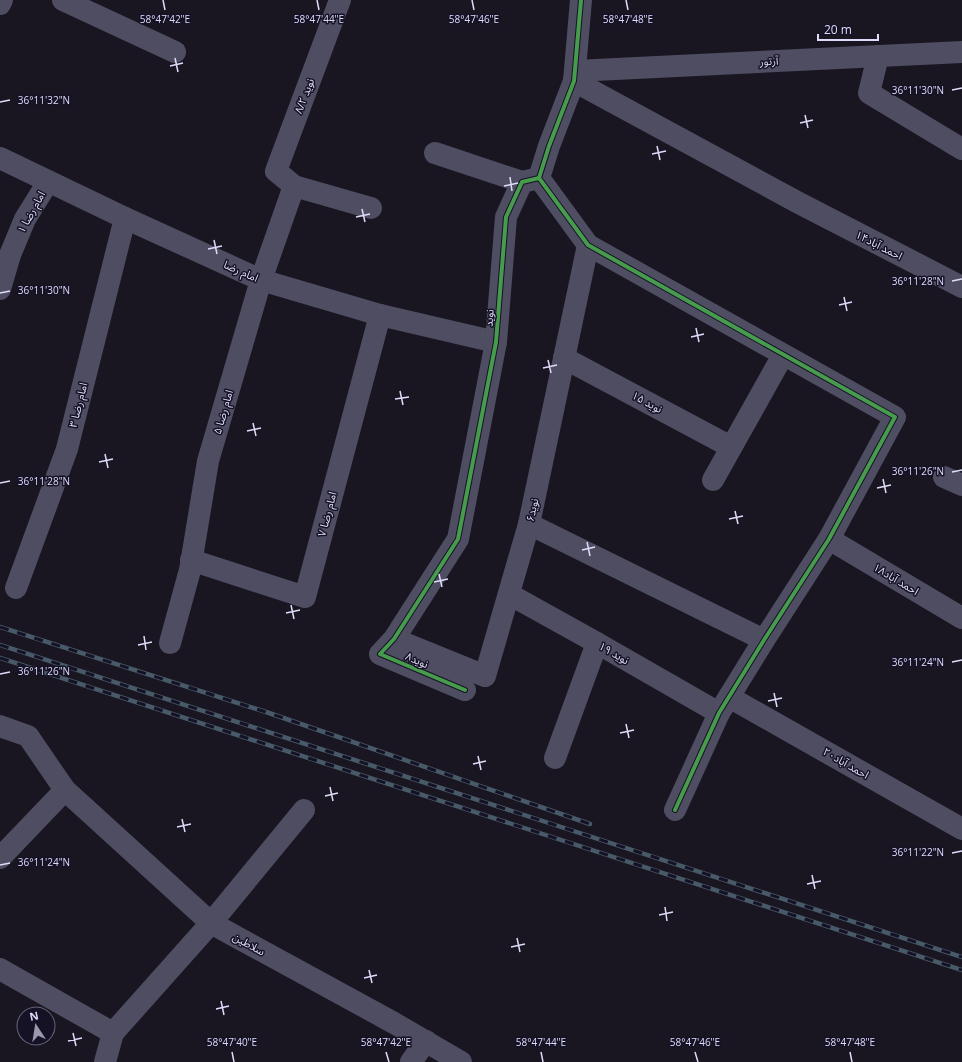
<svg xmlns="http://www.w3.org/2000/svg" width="962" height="1062" font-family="'Open Sans','Noto Sans Arabic',sans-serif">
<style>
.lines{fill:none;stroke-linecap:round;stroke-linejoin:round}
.street{stroke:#4e4d61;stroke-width:22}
.rail-casing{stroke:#485a68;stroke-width:4.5}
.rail{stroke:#161226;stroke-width:3;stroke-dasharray:9;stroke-linecap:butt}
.cycleway-casing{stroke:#161226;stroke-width:6}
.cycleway{stroke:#469c4c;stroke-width:4}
.ticks{fill:none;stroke:#dfdcfb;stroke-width:1.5}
.labels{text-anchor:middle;stroke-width:3;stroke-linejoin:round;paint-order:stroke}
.street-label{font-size:11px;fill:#dfdcfb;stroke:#161226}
.ticks-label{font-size:10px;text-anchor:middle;fill:#dfdcfb;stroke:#161226;stroke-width:3;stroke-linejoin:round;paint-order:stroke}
</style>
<rect width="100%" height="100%" fill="#191622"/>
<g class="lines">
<g class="street">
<path d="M63 0 175 52"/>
<path d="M340 0 276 171 294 186 371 208"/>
<path d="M0 4 2 0"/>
<path d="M878 56 869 93 962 149"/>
<path d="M575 71 962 52"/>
<path d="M574 81 797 202 962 287"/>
<path d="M435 153 522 182"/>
<path d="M0 158 125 218 261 280 380 315 496 342"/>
<path d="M539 178 588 245 895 417 829 539 764 640 719 713 675 810"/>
<path d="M0 289 10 255 25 219 48 182"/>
<path d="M564 358 731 447"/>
<path d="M944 477 962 485"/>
<path d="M713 480 783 355"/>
<path d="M529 524 764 640"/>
<path d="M829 539 962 618"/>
<path d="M191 560 305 597 380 315"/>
<path d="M16 588 67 449 125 218"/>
<path d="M509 594 597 643 719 713"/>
<path d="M394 639 485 676 529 524 588 245"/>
<path d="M170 643 190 570 208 461 261 280 294 186"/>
<path d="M465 690 380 654 394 639 458 539 496 342 506 217 522 182 539 178 549 146 574 81 581 0"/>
<path d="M729 697 962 829"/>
<path d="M0 726 28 736 65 790 211 923 394 1023 461 1062"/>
<path d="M555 758 597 643"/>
<path d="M0 858 65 790"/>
<path d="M0 969 113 1033 105 1062"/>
<path d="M113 1033 211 923 304 810"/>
<path d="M411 1062 426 1041"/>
</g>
<g class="rail-casing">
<g id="rail">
<path d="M0 627 269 713 590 824"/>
<path d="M0 645 962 957"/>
<path d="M0 658 962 970"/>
</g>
</g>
<use href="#rail" class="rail"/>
<g class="cycleway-casing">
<g id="cycleway">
<path d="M539 178 588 245 895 417 829 539 764 640 719 713 675 810"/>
<path d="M465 690 380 654 394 639 458 539 496 342 506 217 522 182 539 178 549 146 574 81 581 0"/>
</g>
</g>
<use href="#cycleway" class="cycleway"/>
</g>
<path class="ticks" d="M163 0 165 10M317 0 319 10M472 0 474 10M626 0 628 10M175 58 178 72M170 66 183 63M952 90 962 88M0 102 10 100M805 115 808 128M800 123 813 120M657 146 660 160M652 154 666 151M510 177 512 191M504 186 518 183M362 209 365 222M356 217 370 214M214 240 217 254M208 249 222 246M952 281 962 279M0 293 10 291M844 297 847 311M839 305 852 302M696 328 699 342M691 337 704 334M548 360 551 373M543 368 557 365M400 391 403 405M395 399 409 397M253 423 256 436M247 431 261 428M105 454 108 468M99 462 113 459M952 472 962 470M883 479 886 493M0 483 10 481M877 488 891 485M735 511 738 524M729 519 743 516M587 542 590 556M582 550 595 547M439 574 442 587M434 582 448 579M291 605 294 619M286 613 300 610M144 636 146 650M138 645 152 642M952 662 962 660M0 674 10 672M774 693 777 707M768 701 782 698M626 724 629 738M620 733 634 730M478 756 481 770M473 764 486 761M330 787 333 801M325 796 338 793M182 819 185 832M177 827 191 824M952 853 962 851M0 865 10 863M812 875 815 889M807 884 821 881M665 907 667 921M659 915 673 912M517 938 520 952M511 947 525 944M369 970 372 983M364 978 377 975M221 1001 224 1015M216 1009 229 1006M73 1033 76 1046M68 1041 82 1038M232 1052 234 1062M386 1052 389 1062M541 1052 543 1062M695 1052 698 1062M850 1052 852 1062"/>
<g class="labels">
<g class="street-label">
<text transform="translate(769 61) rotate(-3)" y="4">آرتور</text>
<text transform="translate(304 96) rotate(-69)" y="4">نوید ۸/۲</text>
<text transform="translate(31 212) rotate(-61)" y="4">امام رضا ۱</text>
<text transform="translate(879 245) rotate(27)" y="4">احمد آباد۱۴</text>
<text transform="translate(241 271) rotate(24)" y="4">امام رضا</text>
<text transform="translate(489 318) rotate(-86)" y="4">نوید</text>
<text transform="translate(647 402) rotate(28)" y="4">نوید ۱۵</text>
<text transform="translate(78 405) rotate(-76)" y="4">امام رضا ۳</text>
<text transform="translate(223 412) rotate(-74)" y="4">امام رضا ۵</text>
<text transform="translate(532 510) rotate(-78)" y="4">نوید۶</text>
<text transform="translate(327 514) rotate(-75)" y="4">امام رضا ۷</text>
<text transform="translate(896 579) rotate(31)" y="4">احمد آباد۱۸</text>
<text transform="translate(614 653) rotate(30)" y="4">نوید ۱۹</text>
<text transform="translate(417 660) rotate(23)" y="4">نوید۸</text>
<text transform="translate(846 763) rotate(30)" y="4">احمد آباد۲۰</text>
<text transform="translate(249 944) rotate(29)" y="4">سلاطین</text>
</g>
</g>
<g class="ticks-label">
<text x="165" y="23">58°47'42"E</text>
<text x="319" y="23">58°47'44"E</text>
<text x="474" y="23">58°47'46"E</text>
<text x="628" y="23">58°47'48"E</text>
<text x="918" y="94">36°11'30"N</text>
<text x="44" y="104">36°11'32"N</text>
<text x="918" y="285">36°11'28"N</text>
<text x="44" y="294">36°11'30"N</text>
<text x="918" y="475">36°11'26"N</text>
<text x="44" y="485">36°11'28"N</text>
<text x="918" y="666">36°11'24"N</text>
<text x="44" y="675">36°11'26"N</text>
<text x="918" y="856">36°11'22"N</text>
<text x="44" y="866">36°11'24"N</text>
<text x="232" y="1046">58°47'40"E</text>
<text x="386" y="1046">58°47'42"E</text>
<text x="541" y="1046">58°47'44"E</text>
<text x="695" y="1046">58°47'46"E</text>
<text x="850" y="1046">58°47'48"E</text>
</g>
<g transform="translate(36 1026) rotate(348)"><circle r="19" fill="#161226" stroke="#66637b"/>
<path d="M0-3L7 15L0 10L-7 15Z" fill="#9a97af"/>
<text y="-6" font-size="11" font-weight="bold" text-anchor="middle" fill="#dfdcfb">N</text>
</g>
<path d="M818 34v6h60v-6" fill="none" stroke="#dfdcfb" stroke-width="2"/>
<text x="824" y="34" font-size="12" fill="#dfdcfb" stroke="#161226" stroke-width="3" paint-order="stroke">20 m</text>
</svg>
